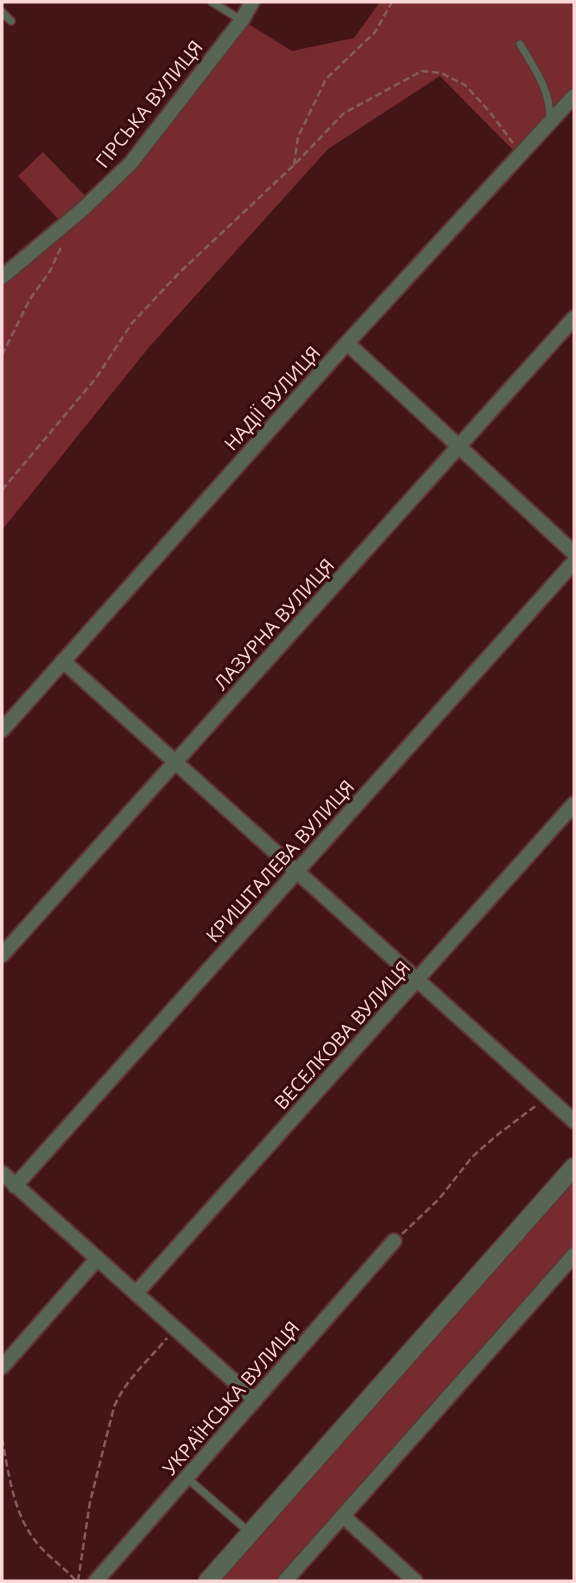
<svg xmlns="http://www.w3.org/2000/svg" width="576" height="1583" font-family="'Open Sans',sans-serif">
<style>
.green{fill:#782b2f}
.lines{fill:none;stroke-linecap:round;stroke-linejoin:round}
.service-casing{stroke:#613436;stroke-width:10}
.minor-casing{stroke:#613436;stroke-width:18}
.tertiary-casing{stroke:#613436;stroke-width:21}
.path{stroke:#855b5c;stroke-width:2.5;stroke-dasharray:7 3.5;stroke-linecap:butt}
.service{stroke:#576654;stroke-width:7}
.minor{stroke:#576654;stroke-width:14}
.tertiary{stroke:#576654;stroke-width:18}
.labels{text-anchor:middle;stroke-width:6;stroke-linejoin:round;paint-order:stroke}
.street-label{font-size:19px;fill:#fad9d8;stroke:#390a0e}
</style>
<rect width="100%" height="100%" fill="#441517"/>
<g class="green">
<path d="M380 2H574V96L519 156 440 76 328 149 150 346 2 530V277L131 163 242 20 292 51 354 38Z"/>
<path d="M43 152 86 197 60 221 18 176Z"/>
<path d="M574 1180V1255L285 1581H218Z"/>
</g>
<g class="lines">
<g class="service-casing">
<g id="service">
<path d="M212 2 241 20"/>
<path d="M2 12 11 21"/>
<path d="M520 44C534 68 550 89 550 118"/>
<path d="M187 1478 249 1532"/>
</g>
</g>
<g class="minor-casing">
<g id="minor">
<path d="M2 277 83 209 131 163 242 20 252 2"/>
<path d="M347 343 574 553"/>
<path d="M63 661 574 1121"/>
<path d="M2 730 347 343 574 96"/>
<path d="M2 955 574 318"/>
<path d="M2 1173 255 1400"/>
<path d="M15 1186 574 562"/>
<path d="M138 1291 574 804"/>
<path d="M2 1367 97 1259"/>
<path d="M343 1516 415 1581"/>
<path d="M96 1581 394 1241"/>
<path d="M285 1581 574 1255"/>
</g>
</g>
<g class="tertiary-casing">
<path id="tertiary" d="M208 1581 574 1167"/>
</g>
<g class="path">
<path d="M294 165 298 137 326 79 375 32 392 2"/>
<path d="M2 355 30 299 50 271 62 245"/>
<path d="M2 490 96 378 132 323 179 273 294 165 344 113 422 71 441 73 465 85 489 111 513 143"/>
<path d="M402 1234 439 1199 472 1157 496 1136 538 1104"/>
<path d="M2 1439C9 1474 13 1514 37 1543 48 1557 64 1567 76 1581"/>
<path d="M78 1581 90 1502 114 1407C126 1379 148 1361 167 1338"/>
</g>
<use href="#service" class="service"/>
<use href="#minor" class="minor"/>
<use href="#tertiary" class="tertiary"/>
</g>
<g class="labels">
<g class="street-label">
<text transform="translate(149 104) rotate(-51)" y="7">ГІРСЬКА ВУЛИЦЯ</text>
<text transform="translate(272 398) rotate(-48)" y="7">НАДІЇ ВУЛИЦЯ</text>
<text transform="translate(274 624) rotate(-48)" y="7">ЛАЗУРНА ВУЛИЦЯ</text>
<text transform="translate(280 861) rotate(-48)" y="7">КРИШТАЛЕВА ВУЛИЦЯ</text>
<text transform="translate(342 1035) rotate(-48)" y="7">ВЕСЕЛКОВА ВУЛИЦЯ</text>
<text transform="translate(231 1398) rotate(-49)" y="7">УКРАЇНСЬКА ВУЛИЦЯ</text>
</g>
</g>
<rect width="576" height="1583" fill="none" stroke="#fad9d8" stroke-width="7"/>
</svg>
